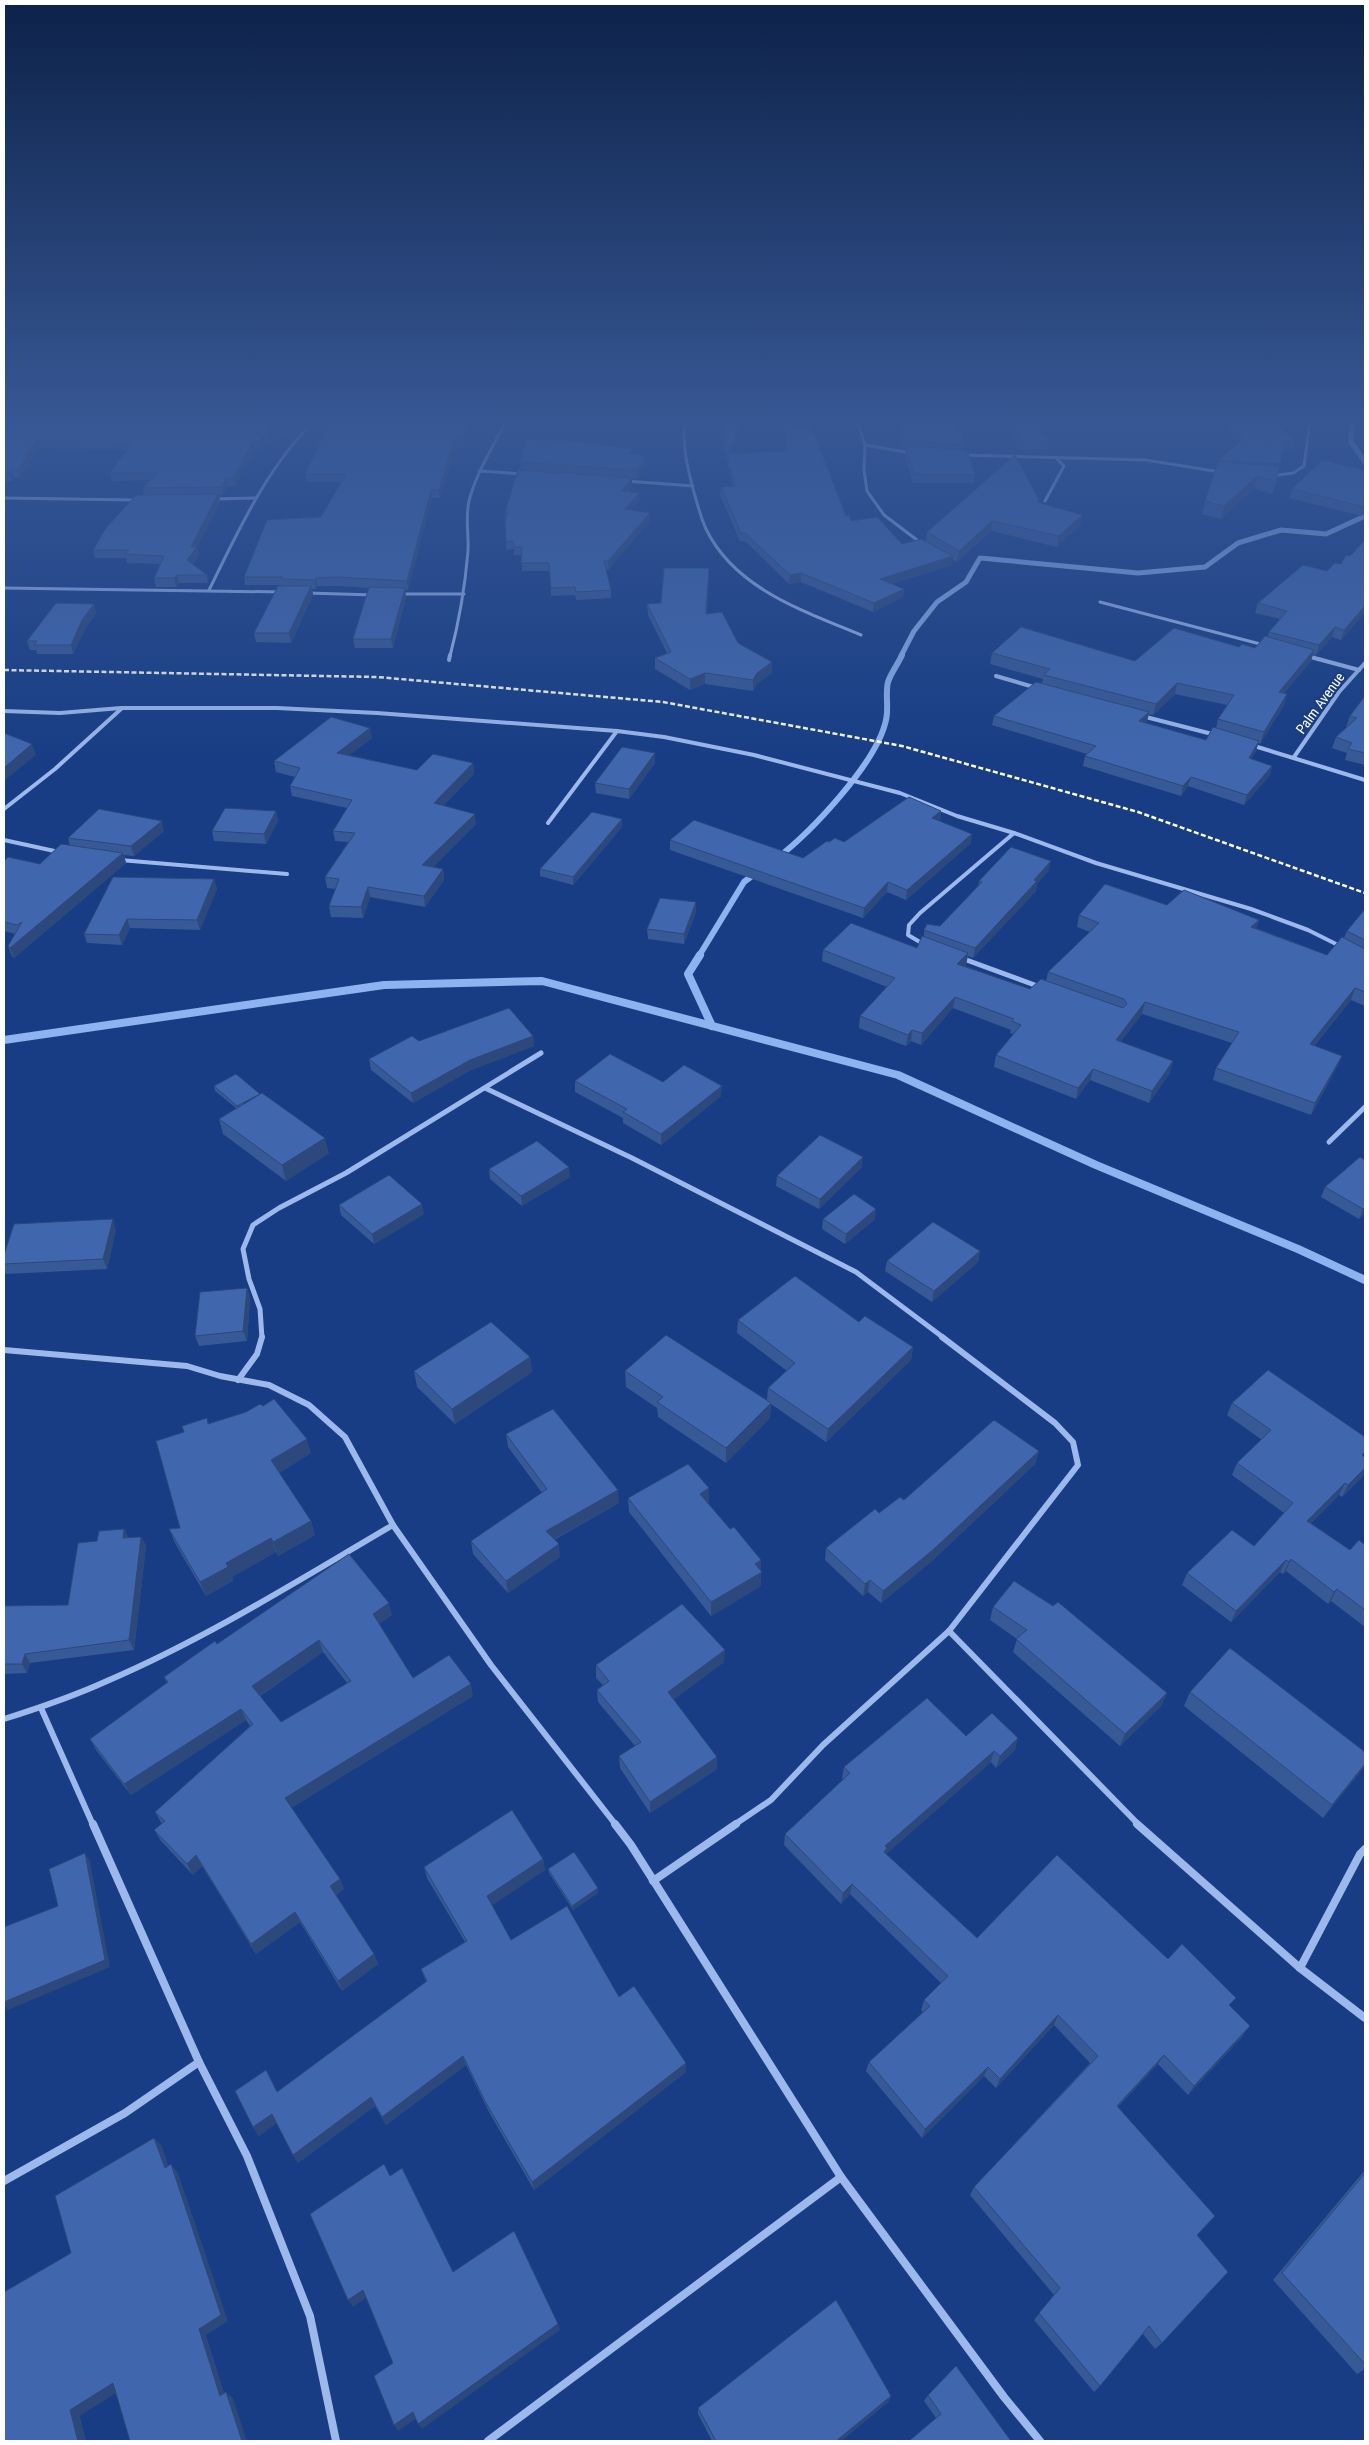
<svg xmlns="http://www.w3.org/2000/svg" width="1369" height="2445" font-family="'Roboto Condensed',sans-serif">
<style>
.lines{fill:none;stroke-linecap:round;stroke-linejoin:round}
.stream-far2{stroke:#8fb3ef;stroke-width:5}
.stream-far1{stroke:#8fb3ef;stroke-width:6}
.stream{stroke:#8fb3ef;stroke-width:8}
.street-far4{stroke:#9db9ec;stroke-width:3}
.street-far3{stroke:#9db9ec;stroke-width:4}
.street-far2{stroke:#9db9ec;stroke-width:5}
.street-far1{stroke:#9db9ec;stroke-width:6}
.street{stroke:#9db9ec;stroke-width:8}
.rail{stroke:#fff;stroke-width:2.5;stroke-dasharray:5 2.5;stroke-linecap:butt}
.wall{fill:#375996;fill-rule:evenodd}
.shaded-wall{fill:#2d487a}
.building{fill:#4067ae;stroke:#2d487a;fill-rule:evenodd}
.labels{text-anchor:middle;stroke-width:4.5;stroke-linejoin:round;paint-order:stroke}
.far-street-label{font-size:14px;fill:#fff;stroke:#183d84}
</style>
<rect width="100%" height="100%" fill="#183d84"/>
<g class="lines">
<g class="stream-far2">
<path d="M1352 421 1351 442 1365 462"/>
<path d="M901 656 914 631 937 602 966 582 980 558 1138 573 1205 567 1238 543 1281 530 1326 534 1365 516"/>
</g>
<g class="stream-far1">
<path d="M776 859C810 833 877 763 886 720 889 708 885 694 888 682 891 673 898 664 902 655"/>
<path d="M699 956 744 882 757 872"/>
</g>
<g class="stream">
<path d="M700 955 688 974 712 1026"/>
<path d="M4 1040 384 985 542 981 898 1075 1096 1165 1298 1249 1365 1280"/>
</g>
<g class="street-far4">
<path d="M685 421C682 446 687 465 693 489 697 502 700 516 706 529 735 589 804 611 861 635"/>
<path d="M857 421 865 445 864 470 867 491 884 515 921 543"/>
<path d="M865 445 911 453"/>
<path d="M962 455 1146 460 1220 472"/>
<path d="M479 471 523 474"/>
<path d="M1271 476 1293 473 1304 466 1310 421"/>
<path d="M626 481 693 486"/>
<path d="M4 498 137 500"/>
<path d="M213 499 255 498"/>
<path d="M1045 501 1064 466 1057 459"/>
<path d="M4 588 281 592"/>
<path d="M209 590C237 534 268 464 315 421"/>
<path d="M307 593 374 595"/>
<path d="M400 594H464"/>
<path d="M1100 602 1264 645"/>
<path d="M450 656C459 622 465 587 468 551 469 534 465 518 469 501 476 473 493 447 506 421"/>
<path d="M1307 656H1309"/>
</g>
<g class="street-far3">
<path d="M1307 656 1359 670"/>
<path d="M449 660 450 655"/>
<path d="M996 676 1037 688"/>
<path d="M4 711 60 713 121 708H277L377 713 617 731 664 737 754 755 900 793 957 816 1014 833 1096 863 1251 909 1308 930 1342 947"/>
<path d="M1142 716 1216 735"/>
<path d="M1251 745 1365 780"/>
<path d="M1294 757 1339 692 1365 663"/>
<path d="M4 809 55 769 121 709"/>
<path d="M548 823 617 731"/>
<path d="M4 840 59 852"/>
<path d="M120 860 287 874"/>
<path d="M925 945 908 935 909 925 920 913 1014 833"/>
</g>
<g class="street-far2">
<path d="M961 958 1040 987"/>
<path d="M485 1088 632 1158 856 1272 944 1338"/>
<path d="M1329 1142 1365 1107"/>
<path d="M262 1338 260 1309 249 1279 243 1249 253 1225 279 1208 346 1173 541 1053"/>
</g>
<g class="street-far1">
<path d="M4 1350 187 1366 220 1376 269 1385 309 1405 345 1437 393 1525 491 1665 616 1825"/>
<path d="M238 1380 257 1354 262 1337"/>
<path d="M949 1631 1139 1825"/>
<path d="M41 1708 93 1825"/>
<path d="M4 1719C39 1708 74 1696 107 1681 207 1638 299 1580 393 1525"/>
<path d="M734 1825 771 1800 823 1745 949 1631 1078 1465 1073 1442 1055 1423 942 1337"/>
</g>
<g class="street">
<path d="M93 1824 199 2062 247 2156 310 2316 336 2441"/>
<path d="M615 1824 631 1845 841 2177 1004 2397 1040 2441"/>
<path d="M1137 1824 1300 1968 1365 2018"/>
<path d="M653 1881 736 1824"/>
<path d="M1300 1968 1360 1854 1365 1849"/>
<path d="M4 2181 125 2113 199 2062"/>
<path d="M488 2441 841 2177"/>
</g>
<path class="rail" d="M4 670 377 677 663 702 902 746 1138 812 1365 893"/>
</g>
<g class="wall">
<path d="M4 421H475L473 427H470L464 447H455L440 498H432L408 590H405L406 597 393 648H355L353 639 369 588 340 586H317L316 589H312L313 595 291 643 256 642 254 633 282 586V585H245L244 577 321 517 341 482H307L305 474 324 433H308L307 425 298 433 274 434 269 443H265L261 449H255L235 486H228L223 495H219L220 502 197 547 199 555 193 564 207 575 208 583H179L176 587H156L154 578 160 564 127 563 126 558H95L93 550 144 495 143 488 150 480 112 481 110 473 126 450 39 448 21 477 14 478 12 481H4Z"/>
<path d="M717 421H744L732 453 786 451 783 432 784 424 846 516 851 521 902 544 926 541 927 532 1039 500V503L1082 515 1080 525 1057 547 991 531 957 562 952 559V565L892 584 904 589 903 597 873 612 801 582 789 584 745 541H740L720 495 721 487 733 486Z"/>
<path d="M890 421H956L964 444 963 450 975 475 974 483H913L905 455 906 448 903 447 897 424 893 425Z"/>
<path d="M1006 421H1037L1050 441 1048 449 1019 450Z"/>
<path d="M1221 421H1274L1295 441 1293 449H1284L1273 494 1254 489 1221 519 1202 514 1205 501 1219 460 1238 444 1229 434 1230 429Z"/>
<path d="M633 454 645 455 646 468 637 479 632 478V485L627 492 639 493V501L631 510 650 521 609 569H606L611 590V598L576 600 575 595 551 596 550 571H522V555H514V549L506 550 505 512 521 470 520 462Z"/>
<path d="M1365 470V513L1362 516 1289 498 1292 489Z"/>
<path d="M709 568 707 614 772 673 757 684 753 691 705 684 690 690 655 669V658L667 653 648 615 647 604 661 603Z"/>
<path d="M1258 603 1365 612 1341 640 1332 637 1316 655 1313 654 1311 661 1284 693 1287 694 1284 705 1260 744 1258 743 1256 751 1251 759 1272 766 1270 775 1244 805 1188 786 1181 796 1083 766 1085 756 1087 754 992 725 994 716 1042 684 1043 679 990 664 992 653 1135 661 1239 647 1255 648 1268 637 1269 632 1280 619 1255 613ZM1175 694 1227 705 1218 719 1216 728 1206 740 1145 723 1147 721 1149 714 1153 715Z"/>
<path d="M94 604 96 613 85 629 73 654H37L36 650H30L27 641Z"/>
<path d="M1365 696V765L1345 760 1347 753 1332 748 1336 737 1347 727H1346L1350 716Z"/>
<path d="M372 738 349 755 417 770 473 763 474 774 443 806 476 824 433 867 443 869 444 880 425 907 370 897 363 918 331 917 329 906 336 889 327 888 325 877 348 842 335 841 333 831 347 808 292 796 290 786 295 777 276 772 274 761Z"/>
<path d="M655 763 629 799 596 793 595 783Z"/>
<path d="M276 811 278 821 266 844 214 841 212 831Z"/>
<path d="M941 811 940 821 971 843 906 900 887 892 863 918 670 850V840L803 858 829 842H844Z"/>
<path d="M622 819V827L573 885 540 876V869Z"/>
<path d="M164 831 134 856 124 855 126 863 14 958 12 956 8 946 15 934 4 931V861L40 864 70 846 68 838Z"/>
<path d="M1049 870 1037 884 1036 891 973 958 968 956 966 965 965 966 1030 989 1046 981 1048 972 1090 932 1077 927 1079 915 1167 905 1259 920 1256 928 1327 955 1344 938 1347 931 1365 909V1006L1351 1000 1314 1046 1342 1056 1337 1067 1311 1115 1213 1080 1216 1068 1232 1043 1142 1014 1121 1041 1170 1073 1149 1103 1090 1080 1076 1099 994 1067 996 1055 1014 1034 1010 1033 1011 1030 953 1008 921 1045 911 1041 906 1046 859 1028 860 1016 887 987 822 961 823 950 917 948 924 936V930L940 926 978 887 979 881Z"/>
<path d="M214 879 217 889 200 930 130 928 122 945 87 943 84 934Z"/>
<path d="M696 912 684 944 648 939 647 929Z"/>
<path d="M533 1036 534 1046 471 1070 413 1103 371 1070 369 1059 419 1041Z"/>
<path d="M575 1081 663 1082 721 1096 661 1145 623 1123V1118L575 1092Z"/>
<path d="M214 1086 329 1153 286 1181 223 1134 219 1119 236 1108 215 1091Z"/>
<path d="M1360 1157 1365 1213 1359 1219 1321 1197 1325 1187Z"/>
<path d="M862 1167 819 1209 776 1186 777 1176Z"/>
<path d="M489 1169 570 1177 522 1206 490 1179Z"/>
<path d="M339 1205 424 1214 374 1244 341 1215Z"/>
<path d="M823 1219H875L845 1244 822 1229Z"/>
<path d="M116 1230 107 1269 6 1274 4 1270V1255Z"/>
<path d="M980 1251 978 1262 932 1302 885 1271 887 1261Z"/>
<path d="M247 1288 250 1298 247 1341 199 1346 195 1336Z"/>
<path d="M738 1320 859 1322 913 1347 911 1360 826 1442 771 1404 770 1418 726 1463 658 1417 657 1408 626 1387 625 1371 767 1400 768 1388 787 1371 737 1333Z"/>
<path d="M530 1357 532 1372 455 1424 417 1387 414 1371Z"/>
<path d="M1232 1403 1365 1474 1342 1497 1339 1495 1311 1523 1350 1550 1365 1545V1627L1331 1601 1328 1604 1286 1571 1283 1574 1280 1572 1231 1622 1182 1585 1187 1573 1254 1546 1284 1513 1232 1475 1237 1463 1262 1440 1227 1415Z"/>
<path d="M207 1418 209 1424 311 1453 279 1473 311 1521 315 1535 278 1556 276 1552 232 1577 233 1581 206 1596 175 1543 169 1529 180 1528 184 1432Z"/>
<path d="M506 1434 619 1503 554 1540 560 1557 508 1593 473 1554 471 1541 542 1493 508 1447Z"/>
<path d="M1039 1451 1035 1464 932 1561 881 1603 868 1592 863 1596 825 1560 826 1548 879 1513 904 1500Z"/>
<path d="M709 1488V1503H708L730 1529 761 1560V1586L711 1616 629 1512 628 1498Z"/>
<path d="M124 1529 128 1538 141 1537 146 1546 134 1650 30 1663 27 1673 4 1674V1606L68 1605 97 1541Z"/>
<path d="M1053 1606 1167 1693 1161 1706 1120 1746 1013 1652 1017 1639 990 1620 993 1607Z"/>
<path d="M392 1615 379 1624 413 1678 473 1696 291 1808 340 1879 344 1889 336 1895 374 1954 378 1964 342 1991 300 1922 256 1954 202 1866 193 1875 161 1841 154 1830 162 1824 155 1812 250 1726 246 1720 131 1795 96 1750 90 1739 167 1683 164 1677 217 1644ZM323 1652 347 1683 281 1722 260 1696Z"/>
<path d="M724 1662 674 1699 717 1769 650 1813 620 1768 619 1756 635 1746 598 1702 597 1690 603 1685 596 1678V1665Z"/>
<path d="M1190 1692 1365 1752V1766L1323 1818 1184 1706Z"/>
<path d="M966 1736 1015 1750 996 1768 991 1762 886 1854 977 1938 1168 1959 1230 2006 1243 2036 1188 2095 1158 2064 1118 2107 1197 2235 1162 2343 1155 2349 1143 2334 1100 2386 1094 2392 1034 2320 1054 2295 970 2195 974 2187 1090 2063 1054 2025 996 2088 984 2076 922 2138 866 2071 869 2062 923 2012 921 2010 924 2000 941 1983 850 1894 841 1904 784 1845 785 1834 843 1780 842 1778 844 1767Z"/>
<path d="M543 1859 545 1870 492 1905 511 1940 619 1997 686 2063V2072L534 2190 489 2112 466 2065 386 2125 375 2106 298 2163 293 2155 276 2123 259 2136 253 2127 271 2079 277 2092 426 1982 421 1969 465 1942 427 1878 424 1867Z"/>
<path d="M548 1869 598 1893 573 1910 549 1873Z"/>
<path d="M1365 2170V2369L1357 2374 1273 2280Z"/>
<path d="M928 2395 1011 2441 936 2418 924 2401Z"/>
<path d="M891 2396 888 2402 841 2441H712L698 2414V2408Z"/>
</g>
<g class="shaded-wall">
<path d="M302 421H312L298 433 297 425Z"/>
<path d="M469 421H470V427L464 447 463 439Z"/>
<path d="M741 421H744L729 461V453Z"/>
<path d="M272 426 274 434 269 443 267 435Z"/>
<path d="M263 435 265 443 261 449 260 441Z"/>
<path d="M454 439 455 447 440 498 439 490Z"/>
<path d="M37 440 39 448 21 477 19 469Z"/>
<path d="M254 441 255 449 235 486 233 478Z"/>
<path d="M645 455 646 468 637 479V470L642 459Z"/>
<path d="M11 469 14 478 12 481 9 473Z"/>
<path d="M1257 476 1254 489 1221 519 1224 506Z"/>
<path d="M226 478 228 486 223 495 222 487Z"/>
<path d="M632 478V485L622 498V491Z"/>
<path d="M431 490 432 498 408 590 407 581Z"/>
<path d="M639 493V501L625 517V509Z"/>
<path d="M218 494 220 502 196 549 197 547 199 555 189 569 187 560 191 547Z"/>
<path d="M1365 507V513L1362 516Z"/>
<path d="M650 513V521L609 569 608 561Z"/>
<path d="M1082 515 1080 525 1057 547 1059 536Z"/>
<path d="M992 521 991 531 957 562 959 551Z"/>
<path d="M953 556 952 565 879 588 880 579Z"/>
<path d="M709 568V579L706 624V614Z"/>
<path d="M801 573V582L789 584 790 575Z"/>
<path d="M177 575 179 583 176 587 174 578Z"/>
<path d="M316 578 317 586 316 589 315 580Z"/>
<path d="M311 586 313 595 291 643 289 633Z"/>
<path d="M405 588 406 597 393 648 391 639Z"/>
<path d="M904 589 903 597 873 612 874 603Z"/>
<path d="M94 604 96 613 85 629 73 654 71 645 82 620Z"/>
<path d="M1365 606V612L1341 640 1344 630Z"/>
<path d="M1335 627 1332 637 1316 655 1319 645Z"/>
<path d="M1314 650 1311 661 1276 703 1279 692Z"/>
<path d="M772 662V673L757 684 753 691V680L757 673Z"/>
<path d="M705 673V684L690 690V679Z"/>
<path d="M1177 683 1175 694 1153 715 1156 704Z"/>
<path d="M1287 694 1284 705 1260 744 1264 732Z"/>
<path d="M1149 712 1147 721 1137 731 1139 721Z"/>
<path d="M370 728 372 738 339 763 337 753Z"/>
<path d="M1259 741 1256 751 1246 768 1249 758Z"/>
<path d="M32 744 36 755 4 781V768Z"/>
<path d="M655 753V763L629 799V789Z"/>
<path d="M473 763 474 774 435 814 434 803Z"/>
<path d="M1272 766 1270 775 1244 805 1247 795Z"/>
<path d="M1191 777 1188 786 1181 796 1183 786Z"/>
<path d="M276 811 278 821 266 844 264 834Z"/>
<path d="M941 811 940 821 932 818Z"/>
<path d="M475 814 476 824 424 876 422 865Z"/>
<path d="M622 819V827L573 885V877Z"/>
<path d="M162 821 164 831 134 856 131 846Z"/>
<path d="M972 834 971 843 906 900 907 890Z"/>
<path d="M123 853 126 863 14 958 10 948Z"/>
<path d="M1051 861 1049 870 1037 884 1036 891 973 958 975 948Z"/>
<path d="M443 869 444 880 425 907 424 896Z"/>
<path d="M214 879 217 889 200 930 197 920Z"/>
<path d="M888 882 887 892 863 918 864 908Z"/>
<path d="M368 887 370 897 363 918 361 907Z"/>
<path d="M696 902V912L684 944V934Z"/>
<path d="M127 919 130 928 122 945 119 935Z"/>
<path d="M1259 920 1256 931 1251 927Z"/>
<path d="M968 953 966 965 956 975 957 964Z"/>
<path d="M1355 988 1351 1000 1305 1056 1310 1044Z"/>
<path d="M955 997 953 1008 921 1045 922 1033Z"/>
<path d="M1145 1002 1142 1014 1113 1051 1116 1040Z"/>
<path d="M912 1030 911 1041 906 1046 908 1035Z"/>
<path d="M533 1036 534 1046 471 1070 413 1103 411 1093 470 1060Z"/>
<path d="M1342 1056 1337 1067 1311 1115 1315 1103Z"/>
<path d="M1173 1061 1170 1073 1149 1103 1152 1091Z"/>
<path d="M1093 1069 1090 1080 1076 1099 1078 1088Z"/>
<path d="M722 1086 721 1096 661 1145V1134Z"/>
<path d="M325 1138 329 1153 286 1181 282 1165Z"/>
<path d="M863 1157 862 1167 819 1209 820 1199Z"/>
<path d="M569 1167 570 1177 522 1206 521 1196Z"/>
<path d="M422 1204 424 1214 374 1244 372 1234Z"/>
<path d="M1365 1207V1213L1359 1219 1363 1209Z"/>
<path d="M876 1209 875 1219 845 1244 846 1234Z"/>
<path d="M113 1219 116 1230 107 1269 103 1259Z"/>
<path d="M980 1251 978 1262 932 1302 934 1291Z"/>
<path d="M247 1288 250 1298 247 1341 243 1331Z"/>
<path d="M913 1347 911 1360 826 1442 828 1429Z"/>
<path d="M530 1357 532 1372 455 1424 452 1409Z"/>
<path d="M771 1403 770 1418 726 1463V1448Z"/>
<path d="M307 1439 311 1453 275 1475 271 1460Z"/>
<path d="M1039 1451 1035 1464 932 1561 881 1603 883 1591Z"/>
<path d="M1365 1468V1474L1342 1497 1348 1485Z"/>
<path d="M1345 1483 1339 1495 1301 1533 1307 1521Z"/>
<path d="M709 1488V1503L700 1509V1494Z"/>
<path d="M618 1490 619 1503 547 1543 546 1531Z"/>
<path d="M311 1521 315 1535 278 1556 273 1542Z"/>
<path d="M124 1529 128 1539 123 1538Z"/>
<path d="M141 1537 146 1546 134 1650 129 1640Z"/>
<path d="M271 1538 276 1552 232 1577 233 1581 206 1596 200 1582 226 1563Z"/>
<path d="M559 1544 560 1557 508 1593 506 1581Z"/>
<path d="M1291 1559 1286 1571 1283 1574 1289 1562Z"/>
<path d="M761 1560V1586L711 1616V1602L755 1564Z"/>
<path d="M1286 1560 1280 1572 1231 1622 1236 1611Z"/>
<path d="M870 1580 868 1592 863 1596 865 1584Z"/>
<path d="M1337 1589 1331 1601 1328 1604 1334 1592Z"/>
<path d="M389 1603 392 1615 376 1626 373 1614Z"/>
<path d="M319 1640 323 1652 256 1698 252 1686Z"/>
<path d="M725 1650 724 1662 668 1704V1692Z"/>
<path d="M25 1654 30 1663 27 1673 22 1664Z"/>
<path d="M471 1684 473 1696 289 1809 285 1798Z"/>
<path d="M1167 1693 1161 1706 1120 1746 1125 1734Z"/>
<path d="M241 1709 246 1720 131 1795 124 1784Z"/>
<path d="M1018 1738 1015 1750 996 1768 1000 1756Z"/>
<path d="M994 1751 991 1762 886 1854 882 1863 885 1846Z"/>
<path d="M717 1757V1769L650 1813V1802Z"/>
<path d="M1365 1764V1766L1362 1770 1323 1818 1332 1805Z"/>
<path d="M85 1853 90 1861 110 1967 8 2010 4 2005V2002L105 1960Z"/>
<path d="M196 1855 202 1866 193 1875 187 1864Z"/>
<path d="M543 1859 545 1870 490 1907 487 1896Z"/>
<path d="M340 1879 344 1889 334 1896 330 1886Z"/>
<path d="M852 1884 850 1894 841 1904 843 1893Z"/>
<path d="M598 1888V1893L573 1910 572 1906Z"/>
<path d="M295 1912 300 1922 256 1954 251 1944Z"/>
<path d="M374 1954 378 1964 342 1991 338 1981Z"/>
<path d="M1058 2015 1054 2025 996 2088 1000 2079Z"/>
<path d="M1250 2026 1243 2036 1188 2095 1194 2086Z"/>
<path d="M1164 2055 1158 2064 1111 2114 1117 2106Z"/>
<path d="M463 2056 466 2065 386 2125 382 2117Z"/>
<path d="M686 2063V2072L534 2190 532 2182Z"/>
<path d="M988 2067 984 2076 922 2138 925 2129Z"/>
<path d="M371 2097 375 2106 298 2163 293 2155Z"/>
<path d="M272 2114 277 2123 259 2136 253 2127Z"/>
<path d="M154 2138 162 2146 172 2177 165 2168Z"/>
<path d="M171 2164 178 2173 228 2321 206 2335 227 2402 220 2396 199 2329Z"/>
<path d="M363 2290 367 2297 353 2307 348 2300Z"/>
<path d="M558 2324 560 2330 422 2429 418 2424Z"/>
<path d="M113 2383 122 2389 80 2416 86 2441H78L70 2410Z"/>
<path d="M226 2392 233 2398 247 2441H242Z"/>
<path d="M891 2396 888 2402 841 2441H836Z"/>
<path d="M413 2412 417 2418 398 2431 394 2425Z"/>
</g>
<g class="building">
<path d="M4 421H302L297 425 272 426 267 435H263L260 441H254L233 478H226L222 487 143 488 158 472 110 473 132 443 37 440 19 469H11L9 473H4Z"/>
<path d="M311 421H469L463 439H454L439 490H431L407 581 338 577 316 578 315 580 281 579 283 577H244L267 520 321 517 346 474H305L328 426 307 425Z"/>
<path d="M719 421H741L729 453 787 451 784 424 811 425 846 516 849 515 851 521 877 517 902 544 921 539 953 556 880 579 904 589 874 603 801 573 790 575 745 533H741L721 487 735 486Z"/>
<path d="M899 421H956L964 444 904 440Z"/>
<path d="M1011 421H1037L1050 441 1020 442Z"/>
<path d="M1231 421H1274L1295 441H1285L1280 464 1219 460 1243 439 1230 426 1232 422Z"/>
<path d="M527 439 574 441 633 449 629 454 645 455 642 459H646L637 470 520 462Z"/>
<path d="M906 446 967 450 975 475 914 474Z"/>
<path d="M1015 455 1039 500 1037 502 1082 515 1059 536 992 521 959 551 927 532Z"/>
<path d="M1322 460 1365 470V507L1292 489Z"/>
<path d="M1218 462 1280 466 1276 481 1257 476 1224 506 1205 501Z"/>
<path d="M518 470 632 478 622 491 639 493 625 509 650 513 608 561H604L611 590 576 592 575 587 551 588 549 563H521L522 547H514L513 541 506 542 505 522 508 512H505Z"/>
<path d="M218 494 191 547H197L187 560 207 575H177L174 578H154L164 556 125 554 129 550H93L106 528 136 495Z"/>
<path d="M1365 540V606L1344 630 1335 627 1319 645 1269 632 1287 611 1258 603 1303 565 1327 571 1335 563 1341 564 1346 555 1350 556Z"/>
<path d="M664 568H709L706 614 722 612 738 643 772 662 757 673 753 680 705 673 690 679 655 658 671 652 647 604 661 603Z"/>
<path d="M278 586H311L289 633H254Z"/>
<path d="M369 587 405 588 391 639H353Z"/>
<path d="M56 603 94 604 82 620 71 645H34L37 641H27Z"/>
<path d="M1021 627 1135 661 1174 628 1239 647 1242 644 1255 648 1265 636 1314 650 1279 692 1287 694 1264 732 1218 719 1234 695 1177 683 1156 704 1044 675 1050 669 992 653Z"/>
<path d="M1036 682 1149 712 1139 721 1206 740 1213 727 1259 741 1249 758 1272 766 1247 795 1191 777 1183 786 1085 756 1096 746 994 716Z"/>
<path d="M1365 696V753L1348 749 1352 743 1336 737 1357 718 1350 716Z"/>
<path d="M331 717 370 728 337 753 417 770 433 754 473 763 434 803 475 814 422 865 443 869 424 896 368 887 361 907 329 906 339 879 325 877 355 833 333 831 352 800 290 786 300 768 274 761Z"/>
<path d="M4 733 32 744 4 768Z"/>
<path d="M622 747 655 753 629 789 595 783Z"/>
<path d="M909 797 941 811 932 818 972 834 907 890 888 882 864 908 670 840 694 820 803 858 827 841 829 842 835 838 844 842Z"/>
<path d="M225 808 276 811 264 834 212 831Z"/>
<path d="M99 809 162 821 131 846 68 838Z"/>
<path d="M592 812 622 819 573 877 540 869Z"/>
<path d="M61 844 123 853 10 948 8 946 22 922 17 925 4 922V861L8 857 40 864Z"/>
<path d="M1011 847 1051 861 1034 880 1037 881 975 948 924 930 927 924 940 926 982 882 979 881Z"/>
<path d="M113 877 214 879 197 920 127 919 119 935 84 934Z"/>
<path d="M1105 884 1167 905 1184 890 1259 920 1251 927 1327 955 1342 937 1365 949V992L1355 988 1310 1044 1342 1056 1315 1103 1216 1068 1239 1032 1145 1002 1116 1040 1173 1061 1152 1091 1093 1069 1078 1088 996 1055 1021 1025 1012 1021 1014 1019 955 997 922 1033 912 1030 908 1035 860 1016 895 978 823 950 851 923 917 948 922 936 968 953 957 964 1030 989 1041 979 1123 1008 1127 1004 1124 999 1048 972 1099 923 1079 915Z"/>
<path d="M660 898 696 902 684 934 647 929Z"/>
<path d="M1365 909V940L1347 931Z"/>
<path d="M509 1008 533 1036 470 1060 411 1093 369 1059 412 1036 419 1041Z"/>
<path d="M610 1054 663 1082 684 1065 722 1086 661 1134 623 1112 627 1109 575 1081Z"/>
<path d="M236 1074 260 1094 237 1106 214 1086Z"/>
<path d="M262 1093 325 1138 282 1165 219 1119Z"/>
<path d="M820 1135 863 1157 820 1199 777 1176Z"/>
<path d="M537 1141 569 1167 521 1196 489 1169Z"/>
<path d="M1360 1157 1365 1160V1207L1363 1209 1325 1187Z"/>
<path d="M389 1175 422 1204 372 1234 339 1205Z"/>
<path d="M854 1194 876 1209 846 1234 823 1219Z"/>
<path d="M113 1219 103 1259 4 1264V1255L14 1224Z"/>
<path d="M933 1222 980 1251 934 1291 887 1261Z"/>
<path d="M795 1276 859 1322 865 1316 913 1347 828 1429 768 1388 795 1363 738 1320Z"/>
<path d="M247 1288 243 1331 195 1336 200 1292Z"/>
<path d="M491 1322 530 1357 452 1409 414 1371Z"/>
<path d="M666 1335 771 1403 726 1448 657 1402 663 1397 625 1371Z"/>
<path d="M1268 1370 1365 1437V1452L1362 1455 1365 1458V1468L1348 1485 1345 1483 1307 1521 1350 1550 1359 1540 1365 1545V1610L1337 1589 1334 1592 1291 1559 1289 1562 1286 1560 1236 1611 1187 1573 1232 1530 1254 1546 1293 1503 1237 1463 1271 1430 1232 1403Z"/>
<path d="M274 1399 307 1439 271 1460 311 1521 273 1542 271 1538 226 1563 228 1567 200 1582 169 1529 180 1528 156 1441 184 1432 182 1426 207 1418 208 1424 246 1412 260 1404 263 1406Z"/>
<path d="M553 1409 618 1490 546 1531 559 1544 506 1581 471 1541 547 1489 506 1434Z"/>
<path d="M994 1420 1039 1451 934 1549 883 1591 870 1580 865 1584 826 1548 875 1509 879 1513 900 1497 904 1500Z"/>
<path d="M688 1464 709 1488 700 1494 730 1529 734 1527 761 1560 755 1564 762 1572 711 1602 628 1498Z"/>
<path d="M124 1529 123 1538 141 1537 129 1640 25 1654 22 1664H4V1606L68 1605 78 1543 97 1541 99 1531Z"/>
<path d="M349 1554 389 1603 373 1614 413 1678 449 1655 471 1684 285 1798 340 1879 330 1886 374 1954 338 1981 295 1912 251 1944 196 1855 187 1864 154 1830 165 1821 155 1812 253 1724 241 1709 124 1784 90 1739 168 1682 164 1677 215 1641 217 1644ZM319 1640 351 1681 281 1722 252 1686Z"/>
<path d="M1014 1581 1053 1606 1058 1602 1167 1693 1125 1734 1016 1639 1027 1630 993 1607Z"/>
<path d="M682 1604 725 1650 668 1692 717 1757 650 1802 619 1756 641 1742 597 1690 609 1681 596 1665Z"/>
<path d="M1230 1648 1365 1752V1764L1332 1805 1190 1692Z"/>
<path d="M927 1698 966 1736 992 1713 1018 1738 1000 1756 994 1751 885 1846 887 1848 884 1852 977 1938 1057 1855 1168 1959 1182 1944 1236 1998 1229 2005 1250 2026 1194 2086 1164 2055 1117 2106 1215 2216 1197 2235 1228 2272 1162 2343 1149 2326 1100 2386 1039 2313 1060 2288 974 2187 1098 2056 1058 2015 1000 2079 988 2067 925 2129 869 2062 930 2006 924 2000 948 1976 852 1884 843 1893 785 1834 850 1773 844 1767Z"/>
<path d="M512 1810 543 1859 487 1896 511 1940 567 1906 619 1997 634 1986 686 2063 532 2182 486 2103 463 2056 382 2117 371 2097 293 2155 272 2114 253 2127 235 2091 266 2070 277 2092 427 1981 421 1969 467 1941 424 1867Z"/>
<path d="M574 1852 598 1888 572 1906 548 1869Z"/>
<path d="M85 1853 105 1960 4 2002V1927L58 1906 49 1869Z"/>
<path d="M154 2138 165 2168 171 2164 221 2315 199 2329 220 2396 226 2392 242 2441H130L113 2383 70 2410 78 2441H4V2292L71 2253 55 2196Z"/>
<path d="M384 2164 390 2176 402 2168 453 2272 514 2231 558 2324 418 2424 413 2412 394 2425 374 2376 393 2363 363 2290 348 2300 310 2214Z"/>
<path d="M1365 2173V2364L1282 2273Z"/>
<path d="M836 2300 891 2396 836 2441H716L698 2408Z"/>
<path d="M956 2366 1011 2441H909L941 2414 928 2395Z"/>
</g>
<linearGradient id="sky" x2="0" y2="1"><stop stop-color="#0d2249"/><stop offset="0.55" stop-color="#375794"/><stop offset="1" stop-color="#375794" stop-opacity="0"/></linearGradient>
<rect width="1369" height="763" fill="url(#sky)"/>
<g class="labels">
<g class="far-street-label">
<text transform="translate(1320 703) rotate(-54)" y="5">Palm Avenue</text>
</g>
</g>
<rect width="1369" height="2445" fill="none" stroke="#ffffff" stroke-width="10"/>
</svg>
